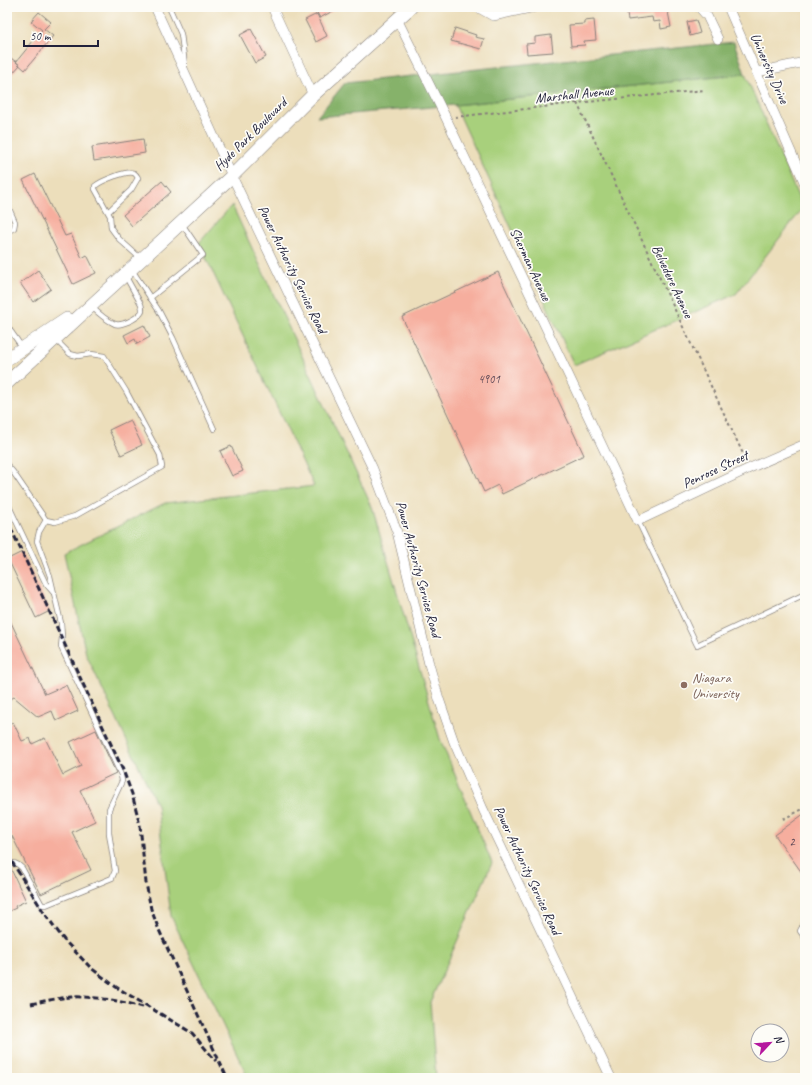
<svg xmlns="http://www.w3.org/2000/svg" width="812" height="1085" font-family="Caveat,sans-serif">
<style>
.green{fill:#a8d07b;stroke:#65795b}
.forest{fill:#86b26b;stroke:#546a53}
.building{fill:#f6ae9e}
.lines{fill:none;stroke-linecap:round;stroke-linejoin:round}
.service-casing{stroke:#87807b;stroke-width:6}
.minor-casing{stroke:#87807b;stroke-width:10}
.secondary-casing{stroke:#87807b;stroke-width:14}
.path{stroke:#87807b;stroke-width:2;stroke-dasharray:3 3;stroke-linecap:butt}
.service{stroke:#fff;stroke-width:4.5}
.minor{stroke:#fff;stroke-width:9}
.secondary{stroke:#fff;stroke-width:13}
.rail{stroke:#22223b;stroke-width:3;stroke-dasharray:6 3;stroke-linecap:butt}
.education-dot{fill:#8d6e63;stroke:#fdfcf7;stroke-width:1.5}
.labels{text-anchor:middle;stroke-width:3.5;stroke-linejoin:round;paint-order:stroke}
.number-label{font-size:12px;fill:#574554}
.street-label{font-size:14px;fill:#22223b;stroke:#fdfcf7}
.education-label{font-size:14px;fill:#785e54;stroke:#fdfcf7;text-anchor:start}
</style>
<rect width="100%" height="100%" fill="#fdfcf7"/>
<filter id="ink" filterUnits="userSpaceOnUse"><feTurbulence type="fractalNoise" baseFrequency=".025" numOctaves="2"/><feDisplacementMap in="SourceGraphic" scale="8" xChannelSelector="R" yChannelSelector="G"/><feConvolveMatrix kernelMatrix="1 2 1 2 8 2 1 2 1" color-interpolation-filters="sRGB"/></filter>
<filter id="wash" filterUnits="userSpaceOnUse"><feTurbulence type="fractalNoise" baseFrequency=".012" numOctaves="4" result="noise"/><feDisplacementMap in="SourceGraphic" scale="16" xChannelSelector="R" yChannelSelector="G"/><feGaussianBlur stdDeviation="0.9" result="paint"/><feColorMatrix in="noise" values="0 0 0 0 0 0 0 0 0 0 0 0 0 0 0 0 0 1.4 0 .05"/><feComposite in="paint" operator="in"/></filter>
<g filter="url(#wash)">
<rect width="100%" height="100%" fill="#ecdebb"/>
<g class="green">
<path d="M745 74 803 208 736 294 574 365 455 105Z"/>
<path d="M232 205 372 507 440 739 492 863 430 1002 436 1078H248L171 916 157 805 86 654 64 553 165 503 314 486 199 243Z"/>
</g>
<path class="forest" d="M734 42 745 74 455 105 317 117 345 83Z"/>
<g id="blocks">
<g class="building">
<path d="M314 7H340L320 18Z"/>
<path d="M626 7H667L671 27 661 29 660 21 653 22 652 17 628 20Z"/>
<path d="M39 12 51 22 44 29 53 36 25 70 16 62 42 30 31 21Z"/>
<path d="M317 14 327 36 316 42 305 20Z"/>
<path d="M594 20 596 40 584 41 585 45 571 46 569 25 584 24V21Z"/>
<path d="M696 20 700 33 690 36 687 22Z"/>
<path d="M455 28 476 35 475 37 484 39 481 49 451 41Z"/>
<path d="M251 29 266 57 255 63 240 35Z"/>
<path d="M551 35 553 52 527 54 526 44 535 43V37Z"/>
<path d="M7 55 20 65 12 74 7 70Z"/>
<path d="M143 139 145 153 94 161 92 147Z"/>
<path d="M35 174 65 236 71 234 82 258 87 255 96 273 73 284 23 180Z"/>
<path d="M162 181 171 192 132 226 123 215Z"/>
<path d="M38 270 51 289 33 302 20 283Z"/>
<path d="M498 272 584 455 502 494 498 485 484 492 402 317Z"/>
<path d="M144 325 150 337 137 344 135 339 128 343 124 335Z"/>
<path d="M130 420 142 445 121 455 109 430Z"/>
<path d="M231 446 243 471 232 476 220 451Z"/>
<path d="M22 552 50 611 36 618 8 559Z"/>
<path d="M7 614 45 694 66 685 78 711 56 721 52 711 38 717 14 697 7 701Z"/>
<path d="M13 722 22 741 30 738 32 744 45 738 63 775 81 766 70 742 96 730 116 773 80 790 95 821 72 832 91 870 41 894 12 836 7 839V725Z"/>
<path d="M805 813V877L775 835Z"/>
<path d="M10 867 26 901 15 906 16 908 7 912V868Z"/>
</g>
</g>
</g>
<g filter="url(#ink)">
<use href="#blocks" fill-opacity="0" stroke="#87807b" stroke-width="1"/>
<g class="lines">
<g class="service-casing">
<g id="service">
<path d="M169 7 181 34 185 65"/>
<path d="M7 204 15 222 14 228 7 232"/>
<path d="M108 212 131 190 138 178C137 176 137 175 134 173 127 170 101 181 95 186V189L110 216 111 228 119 239 140 258"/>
<path d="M132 270 159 311 173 338 214 429"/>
<path d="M150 298 203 255 182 224"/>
<path d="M92 307C99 314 106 320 115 324 122 326 136 319 141 313 143 311 142 308 141 304L126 277"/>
<path d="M7 326 22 347"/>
<path d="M7 465 13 472 46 520 55 522 75 516 162 467 160 455 126 391 104 356 91 354 78 356 70 354 56 340"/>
<path d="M7 502 46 584 53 592"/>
<path d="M638 521 697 645 805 594"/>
<path d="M7 864C14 862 17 863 22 868L42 905H46L112 878 115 871 109 833V809L122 781 121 775 61 647 62 637 61 623 50 576 37 541 39 532 46 520"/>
<path d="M805 921 800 931 805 938"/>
</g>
</g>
<g class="minor-casing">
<g id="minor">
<path d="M155 7 232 176 373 469 397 532 429 664 439 699 454 742 483 809 611 1078"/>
<path d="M272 7 313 95"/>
<path d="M477 7 493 16 535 7"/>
<path d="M699 7 707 16 718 39"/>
<path d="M728 7 805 184"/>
<path d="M397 19 446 118 638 521 750 468 805 444"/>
<path d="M757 72 805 62"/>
</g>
</g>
<g class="secondary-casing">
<g id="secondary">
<path d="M7 359 67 319"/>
<path d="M7 383 232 176 313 95 411 7"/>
</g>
</g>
<g class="path">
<path d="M577 103 746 460"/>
<path d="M455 117 577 103 705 90"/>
<path d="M783 819 805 808"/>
</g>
<use href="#service" class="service"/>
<use href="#minor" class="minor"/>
<use href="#secondary" class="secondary"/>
<g class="rail">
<path d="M7 520 123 770 132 794 140 825 146 883 151 909 159 930 227 1078"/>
<path d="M7 854 43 911 64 940 91 968 116 987 192 1033 216 1061"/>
<path d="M31 1004C44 1001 58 998 71 997 95 996 120 1001 143 1007"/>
</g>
</g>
</g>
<circle class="education-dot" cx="684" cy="685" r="4"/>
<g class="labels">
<g class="number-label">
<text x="489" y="383">4901</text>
<text x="792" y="846">2</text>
</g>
<g class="street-label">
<text transform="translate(770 68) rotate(66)" y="5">University Drive</text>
<text transform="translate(574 94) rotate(-6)" y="5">Marshall Avenue</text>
<text transform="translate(250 134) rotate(-45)" y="5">Hyde Park Boulevard</text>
<text transform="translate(531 264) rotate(65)" y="5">Sherman Avenue</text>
<text transform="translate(293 269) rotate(64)" y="5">Power Authority Service Road</text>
<text transform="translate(673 281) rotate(65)" y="5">Belvedere Avenue</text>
<text transform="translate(715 469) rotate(-25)" y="5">Penrose Street</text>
<text transform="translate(419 569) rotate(75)" y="5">Power Authority Service Road</text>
<text transform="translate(528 870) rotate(65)" y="5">Power Authority Service Road</text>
</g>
<g class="education-label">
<text x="692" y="682">Niagara<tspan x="692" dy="16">University</tspan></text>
</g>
</g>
<rect width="812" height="1085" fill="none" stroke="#fdfcf7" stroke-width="24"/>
<g transform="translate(770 1043) rotate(64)"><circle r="19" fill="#fdfcf7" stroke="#a5a5ac"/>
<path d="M0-3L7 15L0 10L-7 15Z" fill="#b5179e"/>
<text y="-6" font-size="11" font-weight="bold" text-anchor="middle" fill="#22223b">N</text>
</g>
<path d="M24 40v6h74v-6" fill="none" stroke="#22223b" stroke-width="2"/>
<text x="30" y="40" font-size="12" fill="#22223b" stroke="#fdfcf7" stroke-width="3" paint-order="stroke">50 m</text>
</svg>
